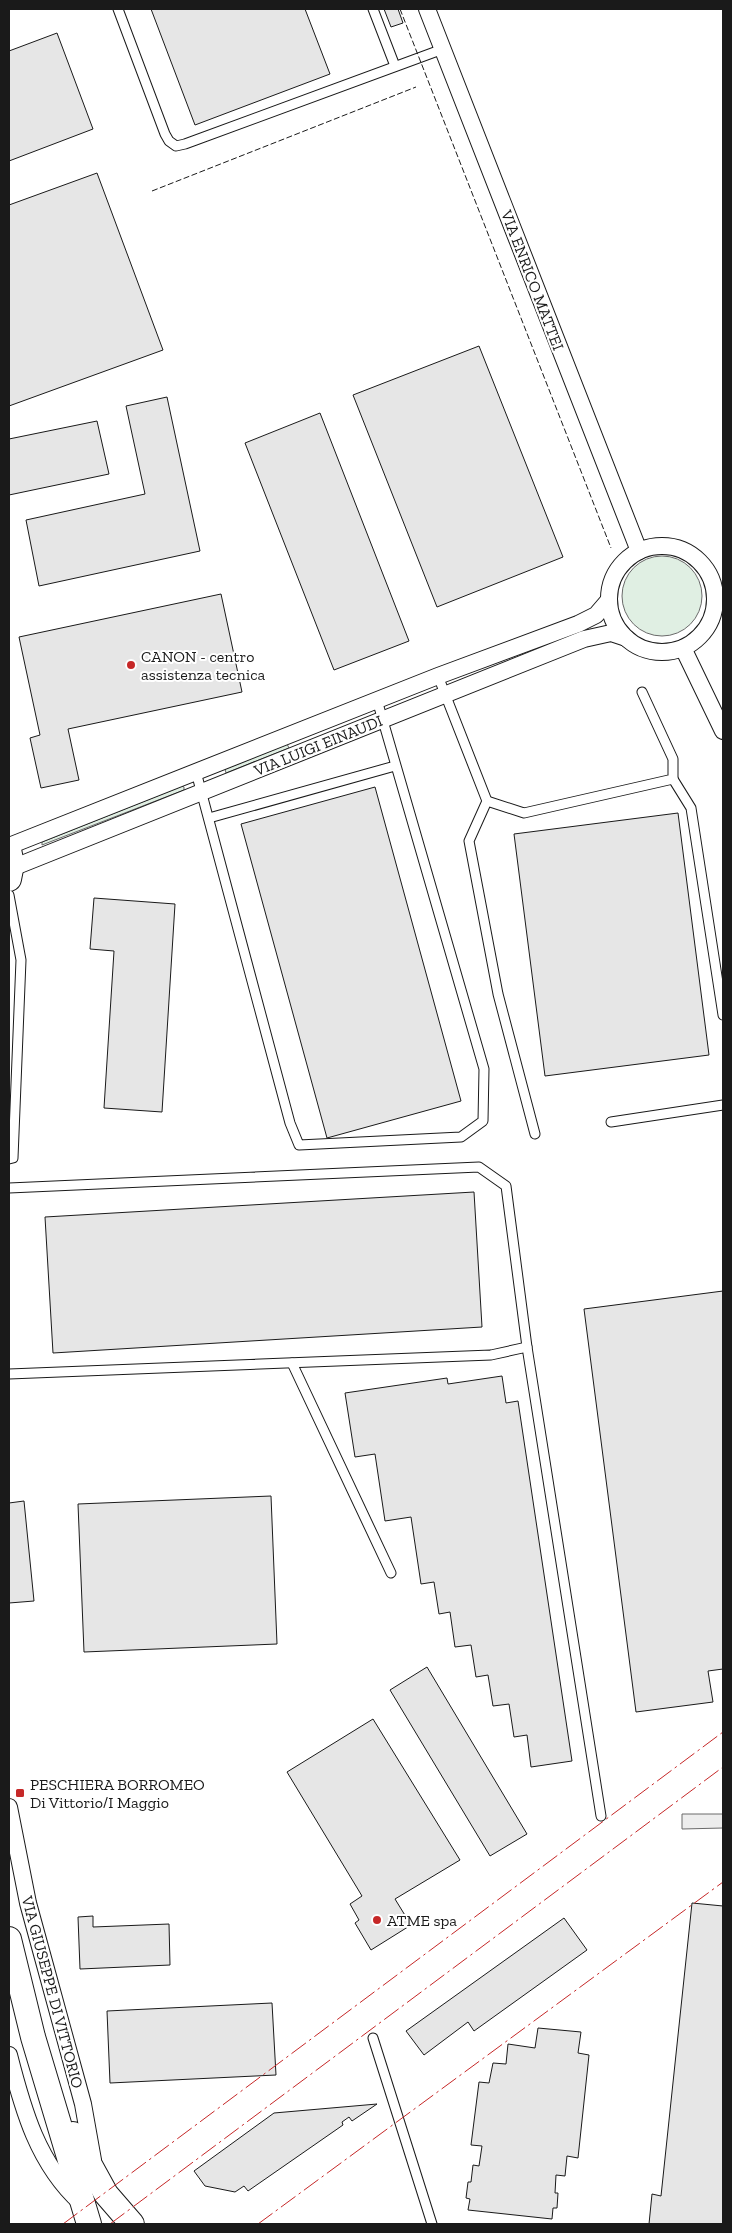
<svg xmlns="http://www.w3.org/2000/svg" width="732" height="2233" font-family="'Zilla Slab',serif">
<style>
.green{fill:#e0efe3;stroke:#6a6a6a}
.parking{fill:#ededed;stroke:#6a6a6a}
.building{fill:#e6e6e6;stroke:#1a1a1a}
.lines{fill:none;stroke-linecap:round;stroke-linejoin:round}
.lane-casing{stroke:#1a1a1a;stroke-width:11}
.street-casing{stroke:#1a1a1a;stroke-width:18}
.secondary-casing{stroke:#1a1a1a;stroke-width:26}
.lane{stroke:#fff;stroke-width:9}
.street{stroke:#fff;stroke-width:16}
.secondary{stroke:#fff;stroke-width:24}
.fence{stroke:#1a1a1a;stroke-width:1;stroke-dasharray:6 2.5;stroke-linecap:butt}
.power{stroke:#c62828;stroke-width:1;stroke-dasharray:18 4 2.5 4;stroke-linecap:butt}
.poi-dot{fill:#c62828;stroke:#fff;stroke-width:2}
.labels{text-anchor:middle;stroke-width:4;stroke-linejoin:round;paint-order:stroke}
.street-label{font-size:16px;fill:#1a1a1a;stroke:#fff}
.poi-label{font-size:16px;fill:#1a1a1a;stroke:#fff;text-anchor:start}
</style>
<rect width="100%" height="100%" fill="#fff"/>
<g class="green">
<circle cx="662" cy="596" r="40"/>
<path d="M287 744 289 748 226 773 225 769Z"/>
<path d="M182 786 184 787V790L42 845V842Z"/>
</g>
<path class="parking" d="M682 1814H723V1828L682 1829Z"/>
<g class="building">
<path d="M151 9H305L330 74 195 125Z"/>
<path d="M384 9H398L403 23 391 27Z"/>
<path d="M57 33 93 129 9 161V51Z"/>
<path d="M97 173 163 350 9 406V205Z"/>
<path d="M479 346 563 557 437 607 353 395Z"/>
<path d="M167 397 200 551 39 586 26 520 145 494 126 406Z"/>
<path d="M320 413 409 641 334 670 245 443Z"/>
<path d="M97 421 109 474 9 495V439Z"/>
<path d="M221 594 242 692 68 729 79 780 41 788 30 738 40 735 19 637Z"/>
<path d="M375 787 461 1101 327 1138 241 824Z"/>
<path d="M678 813 709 1055 545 1076 514 834Z"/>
<path d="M94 898 175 904 162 1112 104 1108 114 951 90 949Z"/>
<path d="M474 1192 482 1327 53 1353 45 1217Z"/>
<path d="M723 1291V1669L708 1671 713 1702 636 1712 584 1309Z"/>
<path d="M502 1376 506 1403 518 1401 572 1761 531 1767 527 1735 514 1737 509 1704 493 1706 488 1675 476 1677 471 1645 455 1647 450 1612 439 1614 434 1582 421 1584 411 1517 385 1521 375 1454 355 1457 345 1393 447 1378 448 1384Z"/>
<path d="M271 1496 277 1644 84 1652 78 1504Z"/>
<path d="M24 1501 34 1601 9 1603V1503Z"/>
<path d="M427 1667 527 1834 490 1856 390 1690Z"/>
<path d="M373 1719 460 1860 395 1899 411 1925 371 1950 355 1923 359 1920 350 1904 362 1896 287 1772Z"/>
<path d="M692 1903 723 1906V2224H649L652 2194 661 2196Z"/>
<path d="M93 1916V1927L169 1924 170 1965 80 1969 78 1917Z"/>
<path d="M564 1918 587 1950 474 2031 468 2022 424 2055 406 2031Z"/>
<path d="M272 2003 276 2075 110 2083 107 2011Z"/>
<path d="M538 2028 581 2032 578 2053 589 2055 578 2158 567 2156 565 2176 556 2175 555 2193H558L557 2208H553L552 2219 468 2210 470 2199 466 2198 468 2182H471L473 2165 479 2166 482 2146 471 2145 479 2082 489 2083 493 2063 506 2064 508 2044 535 2048Z"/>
<path d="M377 2104 352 2121 349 2117 342 2122 343 2125 248 2191 244 2186 235 2192 205 2186 194 2171 274 2113Z"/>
</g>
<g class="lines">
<g class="lane-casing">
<g id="lane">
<path d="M118 9 165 134 169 141 176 146 185 144 443 49"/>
<path d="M373 9 395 66"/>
<path d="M438 676 487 801 469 841 498 994 535 1134"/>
<path d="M196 772 290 1123 299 1145 461 1137 483 1121 484 1069 377 700"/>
<path d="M673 779 691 808 723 1015"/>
<path d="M487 801 524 813 673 779V759L642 692"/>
<path d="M209 818 395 766"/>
<path d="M9 895 21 960 13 1158 9 1159"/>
<path d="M611 1122 723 1105"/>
<path d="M9 1188 479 1167 506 1186 527 1347"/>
<path d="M292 1363 391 1573"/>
<path d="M9 1374 491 1355 527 1347 601 1816"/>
<path d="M373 2038 432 2224"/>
</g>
</g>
<g class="street-casing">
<g id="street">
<path d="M427 9 639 551"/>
<circle cx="662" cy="599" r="53"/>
<path d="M683 648 723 731"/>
<path d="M9 846 438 676 578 624 596 615 608 601"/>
<path d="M12 868 584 639 611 633 626 638"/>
<path d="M9 1807 28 1903 83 2104 93 2160"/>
<path d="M9 2055C23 2110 38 2164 81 2203"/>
</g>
</g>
<g class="secondary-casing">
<g id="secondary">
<path d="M9 850 12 864 9 879"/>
<path d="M9 1939 33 2037 89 2224"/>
<path d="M73 2134 106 2194 132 2224"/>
</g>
</g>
<use href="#lane" class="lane"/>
<use href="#street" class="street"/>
<use href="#secondary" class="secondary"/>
<g class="fence">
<path d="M400 9 611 548"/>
<path d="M152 191 416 87"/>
</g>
<g class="power">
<path d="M63 2224 723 1732"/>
<path d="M110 2224 723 1767"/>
<path d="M258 2224 723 1882"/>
</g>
</g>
<g class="poi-dot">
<circle cx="131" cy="665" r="5"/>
<rect x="15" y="1788" width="10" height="10" rx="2.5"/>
<circle cx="377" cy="1920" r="5"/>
</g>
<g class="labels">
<g class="street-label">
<text transform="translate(533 280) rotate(69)" y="6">VIA ENRICO MATTEI</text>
<text transform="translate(318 745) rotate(-22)" y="6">VIA LUIGI EINAUDI</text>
<text transform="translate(53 1992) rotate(75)" y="6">VIA GIUSEPPE DI VITTORIO</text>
</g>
<g class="poi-label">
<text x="141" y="662">CANON - centro<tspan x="141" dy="18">assistenza tecnica</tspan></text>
<text x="30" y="1790">PESCHIERA BORROMEO<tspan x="30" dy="18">Di Vittorio/I Maggio</tspan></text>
<text x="387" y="1926">ATME spa</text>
</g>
</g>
<rect width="732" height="2233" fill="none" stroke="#1a1a1a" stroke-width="20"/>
</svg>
